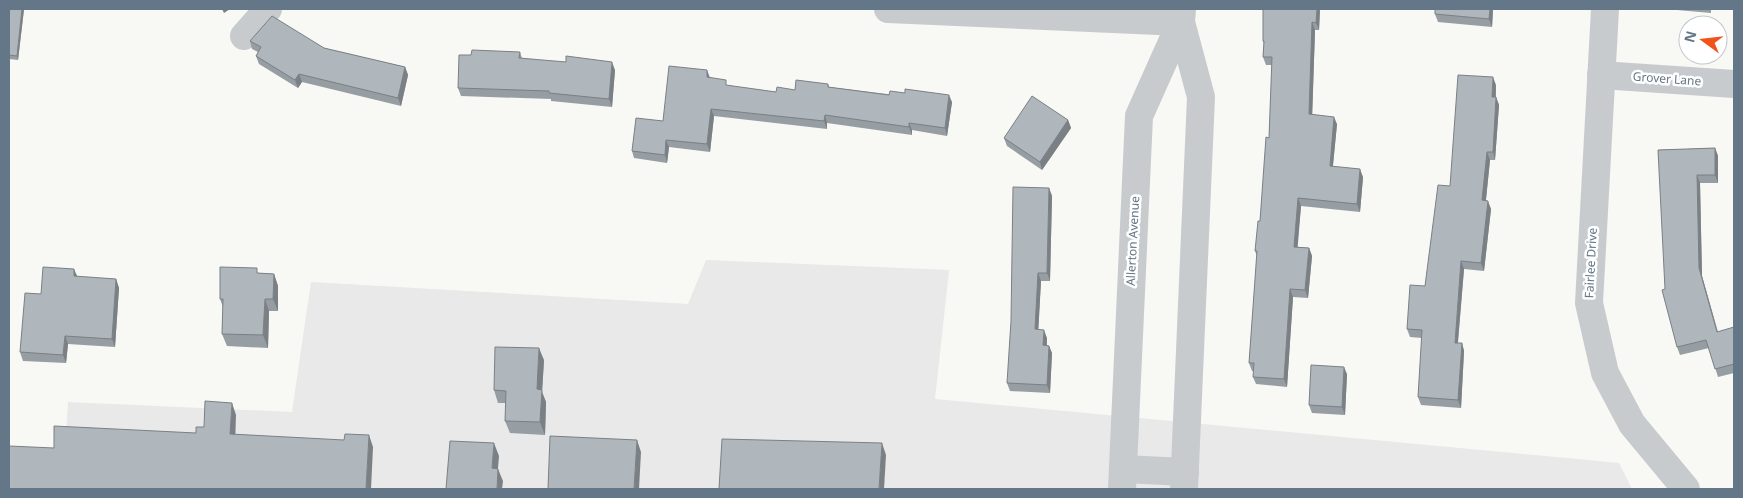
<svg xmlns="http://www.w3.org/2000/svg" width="1743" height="498" font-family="'Noto Sans',sans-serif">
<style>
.built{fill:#e8e9e8}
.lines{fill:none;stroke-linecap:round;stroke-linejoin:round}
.street{stroke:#c7cbce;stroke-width:28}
.wall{fill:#969da3}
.shaded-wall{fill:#7a8084}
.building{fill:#afb7bd;stroke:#7a8084}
.labels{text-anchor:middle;stroke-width:5;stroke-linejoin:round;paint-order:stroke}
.street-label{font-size:12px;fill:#647788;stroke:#fff}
</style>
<rect width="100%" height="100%" fill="#f8f8f4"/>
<path class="built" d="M706 260 949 270 935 399 1619 463 1632 489H9L63 486 68 402 292 412 311 282 688 304Z"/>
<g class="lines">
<g class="street">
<path d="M888 9 1181 22"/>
<path d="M1182 9 1181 22 1201 97 1184 489"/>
<path d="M1605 9 1589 303 1605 373 1632 424 1686 489"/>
<path d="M244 36 268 9"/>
<path d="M1601 75 1734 84"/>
<path d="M1123 469 1185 472"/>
<path d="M1122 489 1139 116 1181 22"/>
</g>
</g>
<g class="wall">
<path d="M9 9H24L18 60 9 59Z"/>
<path d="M1263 9H1320L1319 30H1315L1312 115 1337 124 1333 166 1363 177 1360 212 1301 206 1297 247 1309 248 1312 256 1308 298 1293 297 1287 387 1256 384 1253 377 1254 371H1252L1249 363 1257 256 1255 251 1260 221 1269 138 1272 65H1266L1263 57 1264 44 1263 41Z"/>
<path d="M1435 9H1493L1492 27 1438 22 1435 14Z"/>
<path d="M1676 9H1711V13L1677 10Z"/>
<path d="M250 41 324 48 405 67 408 75 401 106 302 82 298 88 259 64 256 56 258 52 252 49Z"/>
<path d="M520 52 522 58 615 70 612 107 551 101V99L461 96 458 88 471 55Z"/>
<path d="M710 78 728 86 776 92 795 90 828 84 829 87 952 102 947 136 912 130V135L827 123V129L714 116 710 152 669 147 667 163 634 158 632 151Z"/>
<path d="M1496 85V97L1499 105 1495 160H1490L1486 200 1491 209 1484 271 1464 269 1458 343H1462L1464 351 1461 408 1421 405 1418 397 1422 338 1410 337 1407 329 1425 286 1450 186Z"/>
<path d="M1068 120 1071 128 1042 170 1007 146 1004 138Z"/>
<path d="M1715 148 1718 156V183H1700L1702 276 1718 332 1734 327V373L1718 377 1709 348 1680 355 1677 347 1658 150Z"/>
<path d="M1049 188 1052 196 1050 281H1041L1038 330 1047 338V345L1049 346 1052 353 1050 393 1010 391 1007 383Z"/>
<path d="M259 273 274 274 278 286V311H269L268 348 227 346 222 334 223 307 220 299Z"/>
<path d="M77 277 116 279 119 288 115 347 68 344 66 363 23 361 20 352Z"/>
<path d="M544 360 542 392 546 402 545 435 510 433 505 421 506 403H498L494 390Z"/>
<path d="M1347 374 1345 415 1312 413 1309 405Z"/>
</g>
<g class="shaded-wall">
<path d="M22 9H24L18 60 17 56Z"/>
<path d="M222 9H230L224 13Z"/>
<path d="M1317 9H1320L1319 30 1316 23Z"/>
<path d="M1490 9H1493L1492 27 1489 19Z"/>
<path d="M1312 22 1315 30 1312 122 1309 114Z"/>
<path d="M612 62 615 70 612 107 609 99Z"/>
<path d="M405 67 408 75 401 106 398 98Z"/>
<path d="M707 70 710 78 709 85 707 77Z"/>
<path d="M299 74 302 82 298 88 295 80Z"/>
<path d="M1493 77 1496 85 1495 105 1492 97Z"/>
<path d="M949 95 952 102 947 136 945 128Z"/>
<path d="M1496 97 1499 105 1495 160 1493 152Z"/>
<path d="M711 109 714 116 710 152 707 144Z"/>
<path d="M825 115 827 123V129L824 121Z"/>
<path d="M1334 117 1337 124 1332 174 1330 166Z"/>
<path d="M1068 120 1071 128 1042 170 1040 162Z"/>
<path d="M909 123 912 130V135L909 127Z"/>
<path d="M666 140 669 147 667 163 665 155Z"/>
<path d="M1715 148 1718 156V183L1715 175Z"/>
<path d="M1487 152 1490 160 1485 208 1482 200Z"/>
<path d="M1360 169 1363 177 1360 212 1357 204Z"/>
<path d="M1697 175 1700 183 1702 276 1720 340 1699 268Z"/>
<path d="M1049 188 1052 196 1050 281 1047 273Z"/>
<path d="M1298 198 1301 206 1297 255 1294 247Z"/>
<path d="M1488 201 1491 209 1484 271 1481 263Z"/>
<path d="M1309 248 1312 256 1308 298 1305 290Z"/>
<path d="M1461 261 1464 269 1457 351 1455 343Z"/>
<path d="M74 269 78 278 74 276Z"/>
<path d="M1038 273 1041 281 1038 337 1035 329Z"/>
<path d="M274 274 278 286V311L273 299Z"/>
<path d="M116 279 119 288 115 347 112 339Z"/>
<path d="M1290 289 1293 297 1287 387 1284 379Z"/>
<path d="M265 299 269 311 268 348 263 335Z"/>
<path d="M1044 330 1047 338 1046 353 1043 345Z"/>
<path d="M65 336 68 344 66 363 63 355Z"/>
<path d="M1462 343 1464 351 1461 408 1458 400Z"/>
<path d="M1049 346 1052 353 1050 393 1047 385Z"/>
<path d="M539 348 544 360 542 392 546 402 545 435 540 422 537 389Z"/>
<path d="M1344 367 1347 374 1345 415 1342 407Z"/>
<path d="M232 403 236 415 235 446 230 434Z"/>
<path d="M369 435 373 447 371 489H366Z"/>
<path d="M637 440 641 452 639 489H634Z"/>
<path d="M494 443 499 456 497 480 492 468Z"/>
<path d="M882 443 886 455 884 489H879Z"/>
<path d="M498 469 503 481 502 489H497Z"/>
</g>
<g class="building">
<path d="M9 9H22L17 56 9 55Z"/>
<path d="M1263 9H1317L1316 23 1312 22 1309 114 1334 117 1330 166 1360 169 1357 204 1298 198 1294 247 1309 248 1305 290 1290 289 1284 379 1253 377 1254 363H1249L1257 251H1255L1258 221H1260L1266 137 1269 138 1272 57H1263L1264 41H1263Z"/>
<path d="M1435 9H1490L1489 19 1435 14Z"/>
<path d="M272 16 324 48 405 67 398 98 299 74 295 80 256 56 261 47 250 41Z"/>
<path d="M472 50 520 52 519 58 566 62V56L612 62 609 99 549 93V91L458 88 459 55H471Z"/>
<path d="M669 66 707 70V77L726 80V85L776 92 777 87 795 90 796 80 828 84V87L889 95 890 91 905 93V89L949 95 945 128 909 123V127L825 115 824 121 711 109 707 144 666 140 665 155 632 151 636 118 663 121Z"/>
<path d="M1458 75 1493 77 1492 97H1496L1493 152H1487L1482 200 1488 201 1481 263 1461 261 1455 343H1462L1458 400 1418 397 1422 330 1407 329 1410 285 1425 286 1438 185 1450 186Z"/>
<path d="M1032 96 1068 120 1040 162 1004 138Z"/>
<path d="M1715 148V175H1697L1699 268 1717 332 1734 327V364L1715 369 1706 340 1677 347 1662 290 1665 289 1658 150Z"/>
<path d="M1013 187 1049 188 1047 273H1038L1035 329 1044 330 1043 345 1049 346 1047 385 1007 383 1011 321Z"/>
<path d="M43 267 74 269V276L116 279 112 339 65 336 63 355 20 352 25 293 41 294Z"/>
<path d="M220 267 257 268V273L274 274 273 299H265L263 335 222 334 223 299H220Z"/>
<path d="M495 347 539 348 537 389 542 390 540 422 505 421 506 391 494 390Z"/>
<path d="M1311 365 1344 367 1342 407 1309 405Z"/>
<path d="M205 401 232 403 230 434 344 440 345 434 369 435 366 489H9V446L54 448V426L196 433V427H204Z"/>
<path d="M550 436 637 440 634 489H548Z"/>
<path d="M722 439 882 443 879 489H719Z"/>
<path d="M450 441 494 443 492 468 498 469 497 489H446Z"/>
</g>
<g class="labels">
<g class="street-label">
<text transform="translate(1667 79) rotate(4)" y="4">Grover Lane</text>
<text transform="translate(1133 241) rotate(-87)" y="4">Allerton Avenue</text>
<text transform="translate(1591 263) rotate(-87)" y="4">Fairlee Drive</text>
</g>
</g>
<rect width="1743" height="498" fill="none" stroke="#647788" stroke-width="20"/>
<g transform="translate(1703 40) rotate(285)"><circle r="24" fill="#ffffff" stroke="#c1c9cf"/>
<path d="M0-4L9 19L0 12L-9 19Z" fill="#f0541c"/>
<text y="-8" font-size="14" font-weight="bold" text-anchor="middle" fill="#647788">N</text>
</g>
</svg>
